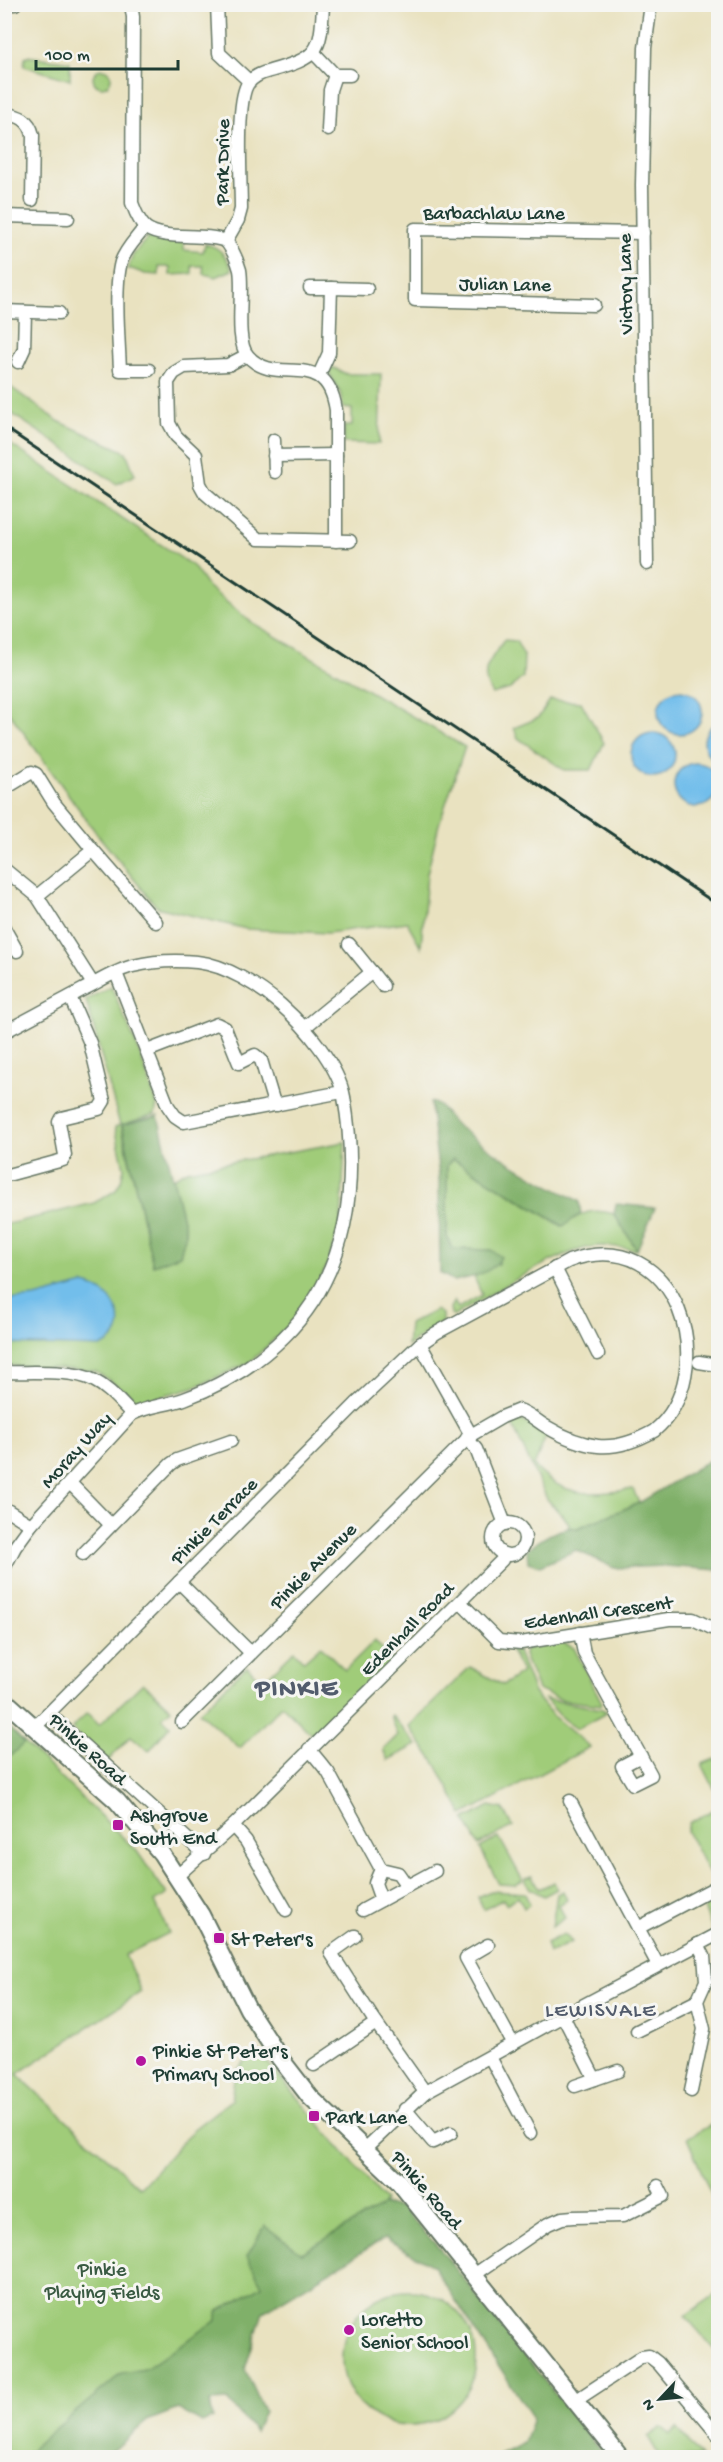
<svg xmlns="http://www.w3.org/2000/svg" width="723" height="2462" font-family="'Gochi Hand',sans-serif">
<style>
.green{fill:#a0cc79;stroke:#608456;stroke-width:1.5}
.forest{fill:#80b069;stroke:#50764e;stroke-width:1.5}
.water{fill:#72beeb;stroke:#487e90;stroke-width:1.5}
.lines{fill:none;stroke-linecap:round;stroke-linejoin:round}
.minor-casing{stroke:#667765;stroke-width:15}
.major-casing{stroke:#667765;stroke-width:20}
.minor{stroke:#fff;stroke-width:12}
.major{stroke:#fff;stroke-width:16}
.rail{stroke:#1f3d34;stroke-width:3}
.poi-dot{fill:#b5179e;stroke:#f6f6f2;stroke-width:2}
.labels{text-anchor:middle;stroke-width:6;stroke-linejoin:round;paint-order:stroke}
.street-label{font-size:20px;fill:#1f3d34;stroke:#f6f6f2}
.poi-label{font-size:20px;fill:#1f3d34;stroke:#f6f6f2;text-anchor:start}
.park-label{font-size:20px;fill:#395a42;stroke:#f6f6f2}
.neighbourhood-label{font-size:21px;letter-spacing:1.5px;fill:#525c6c;stroke:#f6f6f2}
.district-label{font-size:26px;font-weight:bold;letter-spacing:1.5px;fill:#525c6c;stroke:#f6f6f2}
</style>
<rect width="100%" height="100%" fill="#f6f6f2"/>
<filter id="ink" filterUnits="userSpaceOnUse"><feTurbulence type="fractalNoise" baseFrequency=".0167" numOctaves="2"/><feDisplacementMap in="SourceGraphic" scale="12" xChannelSelector="R" yChannelSelector="G"/><feConvolveMatrix kernelMatrix="1 2 1 2 8 2 1 2 1" color-interpolation-filters="sRGB"/></filter>
<filter id="wash" filterUnits="userSpaceOnUse"><feTurbulence type="fractalNoise" baseFrequency=".008" numOctaves="4" result="noise"/><feDisplacementMap in="SourceGraphic" scale="24" xChannelSelector="R" yChannelSelector="G"/><feGaussianBlur stdDeviation="1.35" result="paint"/><feColorMatrix in="noise" values="0 0 0 0 0 0 0 0 0 0 0 0 0 0 0 0 0 1.4 0 .05"/><feComposite in="paint" operator="in"/></filter>
<g filter="url(#wash)">
<rect width="100%" height="100%" fill="#e9e2c0"/>
<g class="green">
<path d="M27 56 70 62V80L24 66 25 57Z"/>
<circle cx="102" cy="78" r="9"/>
<path d="M148 237 162 241 184 242V250L203 252 205 244C219 246 227 256 232 270L216 277 204 274 203 266H192V274L170 275V267H159V275L145 274 132 269H128L133 255Z"/>
<path d="M332 367 346 374H381L379 444 344 443V426H352V409L343 408 340 392 329 373Z"/>
<path d="M5 383 58 421 126 452 135 475 117 484 5 409Z"/>
<path d="M4 440 193 566 207 586 251 622 465 747 439 824 427 874 421 947 407 922 328 933 246 929 157 907 97 834 5 707Z"/>
<path d="M504 640 516 641 524 656 523 677 510 689 492 694C477 671 491 660 504 640Z"/>
<path d="M550 700 581 702 604 743 591 770H564L518 738 514 728 538 718Z"/>
<path d="M111 986 138 1049 157 1105 155 1114 121 1125 153 1265 180 1255 186 1233 173 1178 187 1170 345 1142 341 1223 326 1268 301 1314 249 1363 194 1387 136 1403 133 1396 95 1371 5 1365 4 1225 94 1203 115 1191 121 1181 124 1168 115 1127 120 1125 86 1000Z"/>
<path d="M453 1159 562 1226C582 1213 591 1207 614 1214L637 1250C622 1248 606 1244 591 1247 551 1254 491 1295 454 1316L451 1314 450 1308 454 1301 458 1308 482 1295 474 1277 498 1264 491 1250 452 1249 447 1237V1165Z"/>
<path d="M436 1310 442 1314V1322L407 1346 409 1324Z"/>
<path d="M519 1419 547 1434 534 1466C564 1498 592 1496 633 1489L639 1503 577 1528 568 1527 569 1523 547 1499 510 1420Z"/>
<path d="M375 1640 393 1661 315 1738 282 1705 240 1748 199 1712 247 1666 262 1682 294 1651 304 1661 321 1646 345 1670Z"/>
<path d="M561 1642 574 1648 602 1703 601 1705 562 1700 538 1690 524 1655 525 1649Z"/>
<path d="M513 1648 518 1652 534 1693 553 1716 590 1747 463 1815 435 1763 409 1726 470 1667 503 1685 522 1672 510 1649Z"/>
<path d="M143 1683 171 1709 162 1717 170 1725 149 1751 131 1736 108 1761 72 1728 87 1713 99 1725Z"/>
<path d="M545 1699 602 1709 608 1712 577 1729 563 1719Z"/>
<path d="M391 1715 417 1745 388 1760 383 1750 398 1735 390 1716Z"/>
<path d="M5 1724 136 1850 167 1894 155 1902 169 1933 125 1955 141 1992 17 2074 140 2188 195 2128 231 2100 235 2072 257 2050 385 2201 379 2212 29 2457H5Z"/>
<path d="M715 1759 718 1763V1796L702 1764Z"/>
<path d="M490 1806 503 1809 513 1826 479 1845 465 1820Z"/>
<path d="M718 1807V1877L714 1883 687 1831 689 1823Z"/>
<path d="M499 1837 523 1881 515 1885 499 1884 480 1848Z"/>
<path d="M532 1876 539 1889 554 1882 557 1889 544 1896 530 1889 525 1879Z"/>
<path d="M718 1889V1946L700 1897Z"/>
<path d="M490 1891 525 1893 530 1904 524 1908 518 1897 506 1904 503 1899 484 1910 478 1897Z"/>
<path d="M563 1891 567 1900 559 1905 565 1918 552 1927 557 1894Z"/>
<path d="M564 1934 572 1942 549 1953 546 1943Z"/>
<path d="M718 2121V2210L687 2138Z"/>
<circle cx="409" cy="2358" r="67"/>
<path d="M718 2293V2353L685 2316Z"/>
<path d="M662 2427 670 2435 677 2428 701 2457H660L648 2437Z"/>
</g>
<g class="forest">
<path d="M430 1102C443 1104 446 1117 456 1125 494 1154 536 1180 579 1201L581 1214 563 1226 453 1159 447 1165V1237L452 1249 491 1250 501 1257C494 1273 470 1278 454 1281L440 1273 439 1177Z"/>
<path d="M158 1116 186 1233 180 1255 153 1265 122 1125Z"/>
<path d="M616 1204 655 1208 637 1250 614 1214Z"/>
<path d="M718 1455V1570L665 1566 614 1568 576 1550 540 1566 528 1562 527 1549C541 1539 560 1526 578 1528L639 1503Z"/>
<path d="M5 1724 24 1743 5 1761 4 1725Z"/>
<path d="M383 2205 402 2208 440 2249 605 2457H497L524 2443 533 2418 433 2266 385 2238 263 2312 245 2369 264 2411 255 2432 229 2401 210 2402 213 2418 202 2423 178 2409 147 2421 106 2457H22L122 2373 145 2369 217 2320V2312L262 2286 247 2256 265 2226 302 2253Z"/>
</g>
<g class="water">
<circle cx="680" cy="712" r="22"/>
<path d="M718 722V763C700 753 699 732 718 722Z"/>
<circle cx="653" cy="755" r="22"/>
<circle cx="696" cy="785" r="22"/>
<path d="M84 1284C116 1290 137 1332 100 1347L5 1344V1300L35 1297Z"/>
</g>
</g>
<g filter="url(#ink)">
<g class="lines">
<g class="minor-casing">
<g id="minor">
<path d="M11 4H15"/>
<path d="M131 4 133 17 132 203C135 211 139 222 146 228 165 241 203 232 226 241"/>
<path d="M217 4 219 53 249 81"/>
<path d="M314 53 335 75H350"/>
<path d="M4 113C20 116 29 119 33 135L32 200"/>
<path d="M328 130 330 90 335 75"/>
<path d="M4 216 68 218"/>
<path d="M145 227C137 238 126 248 121 262 114 287 119 342 120 370H149"/>
<path d="M226 241C233 250 237 259 240 270 244 292 234 340 248 356 277 389 326 345 336 410V541"/>
<path d="M226 241 238 220 241 209C241 182 236 105 247 85 252 77 261 73 270 71 318 57 321 54 323 4"/>
<path d="M310 288H331"/>
<path d="M594 305 415 300V229L643 233"/>
<path d="M4 311 59 313"/>
<path d="M247 355 228 365 184 367 174 373 168 382 169 423 176 436 196 455 200 484 205 493 258 539 350 541"/>
<path d="M18 362 24 349 25 312"/>
<path d="M319 375 329 353 331 288 367 289"/>
<path d="M274 440 275 472"/>
<path d="M274 456 336 455"/>
<path d="M647 564 642 185 645 48 651 4"/>
<path d="M4 789 32 772 36 774 54 803 93 850 37 896"/>
<path d="M93 850 156 922"/>
<path d="M4 869 37 896 93 984"/>
<path d="M4 928 17 951"/>
<path d="M349 944 383 986"/>
<path d="M116 973 168 1106 175 1116 184 1122 342 1092"/>
<path d="M305 1027 372 972"/>
<path d="M4 1032C31 1018 58 1003 84 989 100 981 116 970 133 966 153 961 177 960 197 962 226 965 259 986 281 1005 305 1026 338 1065 344 1097 359 1183 349 1273 284 1337 256 1365 222 1385 184 1399 167 1405 148 1406 132 1414L31 1525 15 1547 4 1568"/>
<path d="M147 1051 217 1024 225 1028 239 1063 255 1055 261 1060 273 1100 277 1105"/>
<path d="M4 1176 63 1160 65 1155 59 1122 61 1118 99 1109 104 1101 90 1043 70 997"/>
<path d="M555 1268 598 1354"/>
<path d="M420 1344 471 1435"/>
<path d="M699 1362 718 1365"/>
<path d="M4 1372C30 1373 71 1369 93 1380 109 1388 120 1402 132 1414"/>
<path d="M467 1438 476 1449 505 1524"/>
<path d="M70 1483 111 1525"/>
<path d="M4 1508 31 1525"/>
<circle cx="509" cy="1539" r="16"/>
<path d="M83 1554 171 1464 177 1460 231 1441"/>
<path d="M179 1582 251 1653"/>
<path d="M460 1602 499 1641 521 1643 669 1619H693L718 1631"/>
<path d="M580 1633 584 1653 651 1775 633 1784 622 1766 641 1756"/>
<path d="M48 1713 204 1854"/>
<path d="M35 1727 356 1404 420 1344 436 1333 569 1261C679 1221 723 1374 654 1431 638 1440 618 1448 598 1446 580 1444 562 1436 547 1427 537 1421 530 1414 519 1410L502 1417 471 1435 182 1722"/>
<path d="M309 1749 328 1772 381 1869 398 1873 407 1886"/>
<path d="M570 1801 658 1965"/>
<path d="M233 1826 246 1841 286 1910"/>
<path d="M177 1876 233 1826 502 1560 503 1554"/>
<path d="M381 1900 375 1883 381 1869"/>
<path d="M363 1910 435 1871"/>
<path d="M638 1928 718 1886"/>
<path d="M355 1936 331 1953 374 2020 425 2092"/>
<path d="M488 1945 466 1958 513 2044"/>
<path d="M563 2016 595 2079"/>
<path d="M637 2031 697 2001"/>
<path d="M490 2057 530 2133"/>
<path d="M314 2065 376 2023"/>
<path d="M575 2086 618 2071"/>
<path d="M691 2091 704 2029 697 2001 706 1981 704 1956 698 1944"/>
<path d="M405 2109 433 2142 451 2133"/>
<path d="M364 2150 425 2092 563 2016 718 1934"/>
<path d="M474 2275 548 2224 562 2218 573 2217 623 2216 663 2196 658 2186"/>
<path d="M575 2401 642 2357 649 2356 658 2363 718 2435"/>
</g>
</g>
<g class="major-casing">
<path id="major" d="M4 1700 117 1801 161 1853 201 1915 248 2009 279 2057 310 2097 399 2182 621 2458"/>
</g>
<use href="#minor" class="minor"/>
<use href="#major" class="major"/>
<path class="rail" d="M4 427 718 905"/>
</g>
</g>
<g class="poi-dot">
<rect x="112" y="1819" width="12" height="12" rx="3"/>
<rect x="213" y="1932" width="12" height="12" rx="3"/>
<circle cx="141" cy="2061" r="6"/>
<rect x="308" y="2110" width="12" height="12" rx="3"/>
<circle cx="349" cy="2330" r="6"/>
</g>
<g class="labels">
<g class="street-label">
<text transform="translate(221 162) rotate(-89)" y="7">Park Drive</text>
<text x="494" y="219">Barbachlaw Lane</text>
<text transform="translate(505 283) rotate(1)" y="7">Julian Lane</text>
<text transform="translate(624 284) rotate(-91)" y="7">Victory Lane</text>
<text transform="translate(75 1449) rotate(-48)" y="7">Moray Way</text>
<text transform="translate(213 1520) rotate(-45)" y="7">Pinkie Terrace</text>
<text transform="translate(312 1565) rotate(-45)" y="7">Pinkie Avenue</text>
<text transform="translate(598 1611) rotate(-8)" y="7">Edenhall Crescent</text>
<text transform="translate(406 1628) rotate(-45)" y="7">Edenhall Road</text>
<text transform="translate(89 1748) rotate(42)" y="7">Pinkie Road</text>
<text transform="translate(428 2189) rotate(49)" y="7">Pinkie Road</text>
</g>
<g class="poi-label">
<text x="130" y="1821">Ashgrove<tspan x="130" dy="23">South End</tspan></text>
<text x="231" y="1945">St Peter's</text>
<text x="153" y="2057">Pinkie St Peter's<tspan x="153" dy="23">Primary School</tspan></text>
<text x="326" y="2123">Park Lane</text>
<text x="361" y="2325">Loretto<tspan x="361" dy="23">Senior School</tspan></text>
</g>
<g class="park-label">
<text x="102" y="2275">Pinkie<tspan x="102" dy="23">Playing Fields</tspan></text>
</g>
<g class="neighbourhood-label">
<text x="601" y="2016">LEWISVALE</text>
</g>
<g class="district-label">
<text x="297" y="1695">PINKIE</text>
</g>
</g>
<rect width="723" height="2462" fill="none" stroke="#f6f6f2" stroke-width="24"/>
<g transform="translate(660 2399) rotate(244)" stroke="#f6f6f2" stroke-width="4.5" paint-order="stroke">
<path d="M0-4.5L10 22L0 15L-10 22Z" fill="#1f3d34"/>
<text y="-9" font-size="16" font-weight="bold" text-anchor="middle" fill="#1f3d34">N</text>
</g>
<path d="M36 60v9h142v-9" fill="none" stroke="#1f3d34" stroke-width="3"/>
<text x="45" y="60" font-size="18" fill="#1f3d34" stroke="#f6f6f2" stroke-width="4.5" paint-order="stroke">100 m</text>
</svg>
